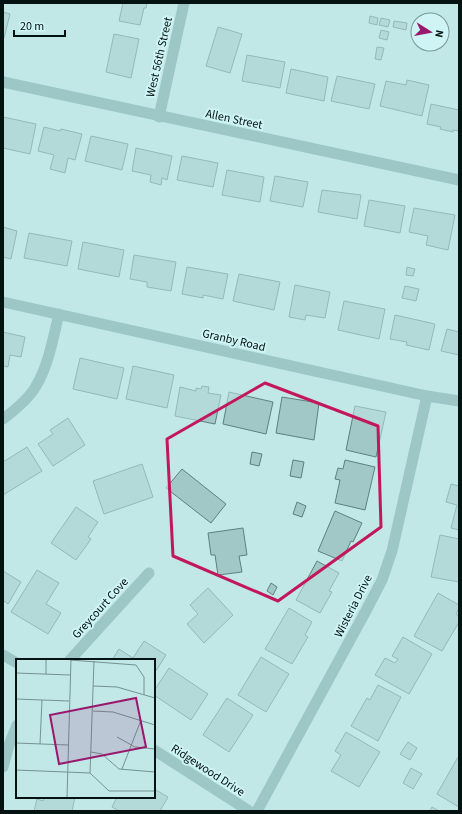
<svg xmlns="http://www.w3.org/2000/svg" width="462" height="814" font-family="'Source Sans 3',sans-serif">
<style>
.building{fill:#a2c7c7;stroke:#5d8080}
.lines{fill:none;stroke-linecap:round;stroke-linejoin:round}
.minor{stroke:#71a0a0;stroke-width:11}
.tertiary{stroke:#71a0a0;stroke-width:11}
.marked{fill:none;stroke:#c2185b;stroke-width:3;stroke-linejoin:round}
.labels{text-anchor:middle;stroke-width:4;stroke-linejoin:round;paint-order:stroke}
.street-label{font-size:12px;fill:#051212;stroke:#cef4f5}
.inset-road{fill:none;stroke:#769292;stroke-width:1}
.view{fill:#99176c;fill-opacity:0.15;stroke:#99176c;stroke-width:2}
.inset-edge{fill:none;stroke:#051212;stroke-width:2}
</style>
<rect width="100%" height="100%" fill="#c1e7e7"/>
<g class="building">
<path d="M123 3H147L146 8H144L140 25 119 21Z"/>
<path d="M3 12 10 14 4 38H3Z"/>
<path d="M370 16 378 18 377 25 369 23Z"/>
<path d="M381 18 390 20 388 27 379 25Z"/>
<path d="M394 21 407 23 406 30 393 27Z"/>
<path d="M218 27 242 34 230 73 206 66Z"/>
<path d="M381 30 389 32 387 40 379 38Z"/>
<path d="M114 34 139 39 131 78 106 72Z"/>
<path d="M377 47 384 48 381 60 375 59Z"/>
<path d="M247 55 285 62 280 88 242 81Z"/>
<path d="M291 69 328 77 324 101 286 93Z"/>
<path d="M337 76 375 84 369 109 331 101Z"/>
<path d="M407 80 429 85 422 116 380 106 386 81 406 85Z"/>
<path d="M431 104 459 110V131L453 130V132L440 129 441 127 427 124Z"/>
<path d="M3 117 36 124 30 154 3 148Z"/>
<path d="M44 127 60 131 61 129 82 134 75 160 68 158 65 173 50 169 54 155 38 151Z"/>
<path d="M91 136 128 144 122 170 85 161Z"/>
<path d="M136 148 172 156 167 180 162 178 161 185 150 182 151 175 132 171Z"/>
<path d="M182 156 218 163 213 187 177 180Z"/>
<path d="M227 170 264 177 260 202 222 195Z"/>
<path d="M275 176 308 182 303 207 270 201Z"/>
<path d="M322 190 361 195 357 219 318 212Z"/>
<path d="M369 200 405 206 400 233 364 226Z"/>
<path d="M414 208 455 215 448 250 426 245 428 236 409 232Z"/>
<path d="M3 227 17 231 11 259 3 257Z"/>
<path d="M29 233 72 241 67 266 24 258Z"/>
<path d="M83 242 124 250 119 277 78 269Z"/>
<path d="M134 255 176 262 171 291 147 287V282L130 279Z"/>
<path d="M187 267 228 274 223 299 203 295V298L182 294Z"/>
<path d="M407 267 415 269 413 276 406 275Z"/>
<path d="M239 274 280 282 274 310 233 301Z"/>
<path d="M295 285 330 292 325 318 306 315 305 320 289 317Z"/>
<path d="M405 286 419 289 416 301 402 298Z"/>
<path d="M344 301 385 309 379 339 338 330Z"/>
<path d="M395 315 435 324 429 350 406 345 407 342 390 339Z"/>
<path d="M447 329 459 332V355L441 351Z"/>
<path d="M3 332 25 337 21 357 10 355 8 367 3 366Z"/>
<path d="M80 358 124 368 117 399 73 389Z"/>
<path d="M133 366 174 375 167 408 126 399Z"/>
<path d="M202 386 209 387 208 393 221 395 215 424 175 416 180 387 196 391V388L201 389Z"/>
<path d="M229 392 273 402 266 434 223 424Z"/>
<path d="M282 397 319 403 314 440 276 433Z"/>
<path d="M355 406 386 412 376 457 346 450Z"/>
<path d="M68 418 85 445 53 466 38 444 53 434 50 430Z"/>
<path d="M27 447 42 471 3 495V462Z"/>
<path d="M252 452 262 454 259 466 250 464Z"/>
<path d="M293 460 304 462 301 478 290 476Z"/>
<path d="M345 460 375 467 365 510 335 503 340 480 335 479 338 468 343 469Z"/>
<path d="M142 464 153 497 104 514 93 481Z"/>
<path d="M182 469 226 504 211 523 166 488Z"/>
<path d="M451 484 459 486V530L451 528 457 505 446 502Z"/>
<path d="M297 502 306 506 302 517 293 514Z"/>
<path d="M76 507 98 522 88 537 91 539 76 560 51 543Z"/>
<path d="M335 511 362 523 353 542 351 541 342 561 318 551Z"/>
<path d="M243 528 247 555 239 556 242 572 218 575 215 555H211L208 533Z"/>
<path d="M440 535 459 539V582L431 577Z"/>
<path d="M317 561 339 573 329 591 332 592 320 613 296 600Z"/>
<path d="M37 570 59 583 46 604 61 613 48 634 11 612Z"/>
<path d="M3 571 21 582 8 604 3 600Z"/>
<path d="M271 583 277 587 273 595 267 591Z"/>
<path d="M208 588 233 615 204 643 187 624 198 614 190 605Z"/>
<path d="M438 593 459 605V608L456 614 459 616V622L442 651 414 636Z"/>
<path d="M289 608 312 622 305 635 308 637 292 664 265 649Z"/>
<path d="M403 637 432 654 409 694 375 675 385 658 395 663 398 659 392 656Z"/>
<path d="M144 641 166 655 154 674V660H112L119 649 133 658Z"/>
<path d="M261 657 289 674 266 712 238 695Z"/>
<path d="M169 668 208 694 191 720 154 695V691Z"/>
<path d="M378 685 401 697 378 741 351 726 367 698 370 700Z"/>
<path d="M227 698 253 715 229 752 203 735Z"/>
<path d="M346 732 380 752 359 787 331 771 341 755 335 751Z"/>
<path d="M408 742 417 748 410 760 400 754Z"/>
<path d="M458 757H459V807L437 794Z"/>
<path d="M411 768 422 774 413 789 403 783Z"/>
<path d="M154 789 168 797 160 811H119L112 807 117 797H154Z"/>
<path d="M44 797H75L72 811H34L37 799 43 801Z"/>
<path d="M432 807 439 811H430Z"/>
</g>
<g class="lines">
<g class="minor">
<path d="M159 117 184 3"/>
<path d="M3 302 427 396 459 401"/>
<path d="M3 419C15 410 29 399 36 386 49 364 53 338 59 314"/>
<path d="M3 655 17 663"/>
<path d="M70 660 149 573"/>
<path d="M154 750 249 811"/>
<path d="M3 767 9 745 17 725"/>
<path d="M257 811 368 607 382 580 392 551 427 396"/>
</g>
<path class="tertiary" d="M3 82 459 180"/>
</g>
<path d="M0 0H462V814H0ZM265 383 378 426 381 527 278 601 173 556 167 439Z" fill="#c1e7e7" fill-opacity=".55" fill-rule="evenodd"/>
<path class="marked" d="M265 383 378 426 381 527 278 601 173 556 167 439Z"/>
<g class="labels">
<g class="street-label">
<text transform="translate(159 57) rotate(-77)" y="4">West 56th Street</text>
<text transform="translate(234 119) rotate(12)" y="4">Allen Street</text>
<text transform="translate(234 340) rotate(13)" y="4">Granby Road</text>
<text transform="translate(353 606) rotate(-63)" y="4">Wisteria Drive</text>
<text transform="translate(100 608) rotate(-48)" y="4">Greycourt Cove</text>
<text transform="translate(208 770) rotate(33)" y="4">Ridgewood Drive</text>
</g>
</g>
<g transform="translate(16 659)">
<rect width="139" height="139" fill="#c1e7e7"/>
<path class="inset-road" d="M30 0V15M54 1 120 6 128 18V36M0 14 54 16M77 27 101 28 139 39M0 40 53 42M77 52 97 53 139 66M101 78 119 88 139 90M0 84 52 86M24 85 26 41M75 93 86 95 103 110 139 113M106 110 125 61M0 111 74 114M74 114 78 2M74 114 93 132H139M51 139 55 0"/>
<path class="view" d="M120 39 130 88 43 105 34 56Z"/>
<rect width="139" height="139" class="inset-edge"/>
</g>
<rect width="462" height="814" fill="none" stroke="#051212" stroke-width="8"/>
<g transform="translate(430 32) rotate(101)"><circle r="19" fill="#cef4f5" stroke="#7e9a9a"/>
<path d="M0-3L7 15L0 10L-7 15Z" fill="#99176c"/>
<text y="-6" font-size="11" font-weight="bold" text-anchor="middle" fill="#051212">N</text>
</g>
<path d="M14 30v6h51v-6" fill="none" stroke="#051212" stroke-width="2"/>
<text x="20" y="30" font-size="12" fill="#051212" stroke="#cef4f5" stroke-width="3" paint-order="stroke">20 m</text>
</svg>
